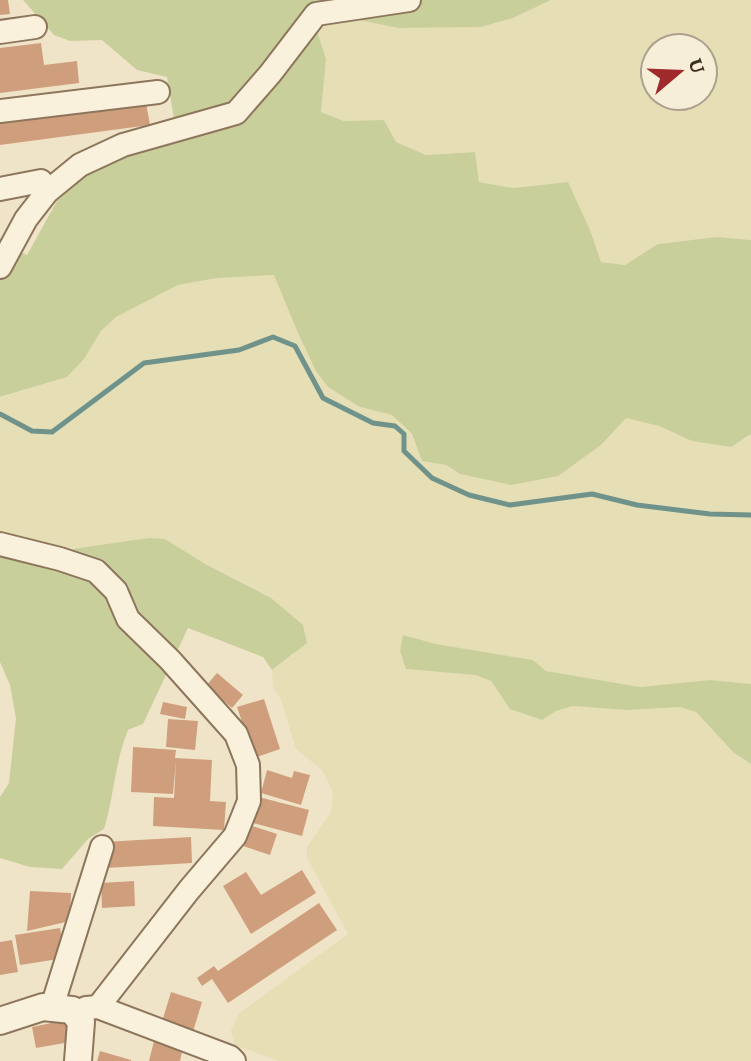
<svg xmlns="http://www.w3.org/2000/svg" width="751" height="1061" font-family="'Crimson Pro',serif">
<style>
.farmland{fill:#e6deb5;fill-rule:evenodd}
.green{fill:#c9cf9b}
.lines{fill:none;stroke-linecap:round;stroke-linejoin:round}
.stream{stroke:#6f938a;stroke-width:5}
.building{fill:#cf9f7d}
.minor-casing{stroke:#8d765c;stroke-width:26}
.tertiary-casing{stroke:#8d765c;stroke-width:30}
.minor{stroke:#faf1dc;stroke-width:22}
.tertiary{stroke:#faf1dc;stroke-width:26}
</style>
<rect width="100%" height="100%" fill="#f0e4c8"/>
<g class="farmland">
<path d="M551 0H751V240L717 237 658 244 625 265 601 262 590 230 567 182 513 188 479 182 474 152 426 155 396 142 384 120 344 121 321 112 326 59 309 10 398 28 481 27 513 18ZM655 48H703V96H655Z"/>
<path d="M275 275 303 341 360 407 392 415 412 435 422 461 446 465 460 474 495 482 614 429 626 418 659 426 676 435 746 439 751 434V684L710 680 640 687 546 671 533 660 436 644 404 635 400 651 407 669 475 675 491 681 510 709 542 720 556 711 572 706 627 710 680 707 696 712 734 753 751 764V1061H279L235 1045 231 1031 238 1015 245 1009 348 934 307 858V847L331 812 333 792 322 770 296 749 281 700 273 687 272 670 294 654 207 565 165 539 0 555V398L67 377 84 359 101 331 116 317 178 285 217 278Z"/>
</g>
<g class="green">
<path d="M23 0H551L513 18 481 27 398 28 310 10 326 59 321 112 344 121 384 120 396 142 426 155 475 152 479 182 513 188 568 182 590 230 601 262 625 265 658 244 717 237 751 240V434L731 447 692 441 659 426 626 418 601 445 558 476 511 485 460 474 446 465 422 461 412 434 392 415 360 407 328 387 316 371 298 333 274 275 217 278 178 285 116 317 101 331 84 359 67 377 0 397V244L27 255 57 201 102 161 143 147 178 143 167 77 137 70 102 40 70 41 54 35Z"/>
<path d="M149 538 165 539 207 565 271 598 303 625 307 643 272 670 263 657 188 628 143 724 128 730C115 761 114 797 104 829L88 839 62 869 30 867 0 858V797L9 783 16 718 10 685 0 662V555L65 550Z"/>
<path d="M403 635 436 644 533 660 546 671 640 687 710 680 751 684V764L734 753 696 712 680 707 627 710 572 706 556 711 542 720 510 709 491 681 475 675 406 669 400 651Z"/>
</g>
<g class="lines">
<path class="stream" d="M0 414 32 431 52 432 144 363 239 350 273 337 295 346 323 398 373 423 395 426 404 434V451L432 478 469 495 510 505 592 494 637 505 710 514 751 515"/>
</g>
<g class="building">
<path d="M0 0H8L10 14 0 15Z"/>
<path d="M41 43 44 65 77 61 79 83 0 93V48Z"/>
<path d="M146 103 150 125 0 145V122Z"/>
<path d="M217 673 243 695 232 708 206 686Z"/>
<path d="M264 699 280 749 254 758 237 707Z"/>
<path d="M163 702 187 707 185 719 160 714Z"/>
<path d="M168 719 198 721 195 750 166 747Z"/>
<path d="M133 747 176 750 175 758 212 760 210 801 226 802 224 830 153 826 154 797 174 798 176 761 173 794 131 792Z"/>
<path d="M267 770 292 778 294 771 310 775 301 805 261 793Z"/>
<path d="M255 796 309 810 302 836 249 822Z"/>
<path d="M246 824 277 834 270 855 240 845Z"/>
<path d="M191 837 192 863 106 868 104 842Z"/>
<path d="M302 870 316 893 251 934 223 886 246 872 261 895Z"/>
<path d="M134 881 135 906 102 908 101 883Z"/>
<path d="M30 891 71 893 70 921 27 931Z"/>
<path d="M319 903 337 930 228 1003 212 979 202 986 197 978 214 966 218 971Z"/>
<path d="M60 928 65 958 20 965 15 935Z"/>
<path d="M12 940 18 972 0 975V942Z"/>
<path d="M171 992 202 1002 192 1035 161 1025Z"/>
<path d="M66 1020 70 1042 36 1048 32 1027Z"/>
<path d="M154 1041 183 1048 180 1061H149Z"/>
<path d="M100 1051 131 1060V1061H97Z"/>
</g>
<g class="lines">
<g class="minor-casing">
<g id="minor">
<path d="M0 32 35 27"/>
<path d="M0 111 158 92"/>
<path d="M0 189 41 181"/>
<path d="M0 267 26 219 47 192 80 165 123 145 236 113 270 74 316 14 409 0"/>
<path d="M0 544 60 559 96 571 116 591 128 619 170 660 236 734 248 765 249 801 235 836 189 890 98 1007"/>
<path d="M52 1007 102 847"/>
<path d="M86 1008 98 1007 230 1057 234 1061"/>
</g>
</g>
<g class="tertiary-casing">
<path id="tertiary" d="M0 1021 43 1007 72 1010 81 1022 78 1061"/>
</g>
<use href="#minor" class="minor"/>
<use href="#tertiary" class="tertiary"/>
</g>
<g transform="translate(679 72) rotate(71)"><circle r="38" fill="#f7eed8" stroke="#ada18e" stroke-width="2"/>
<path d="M0-6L14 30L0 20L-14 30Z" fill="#9e2a2b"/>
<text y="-12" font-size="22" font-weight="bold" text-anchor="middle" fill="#3d2e20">U</text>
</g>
</svg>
